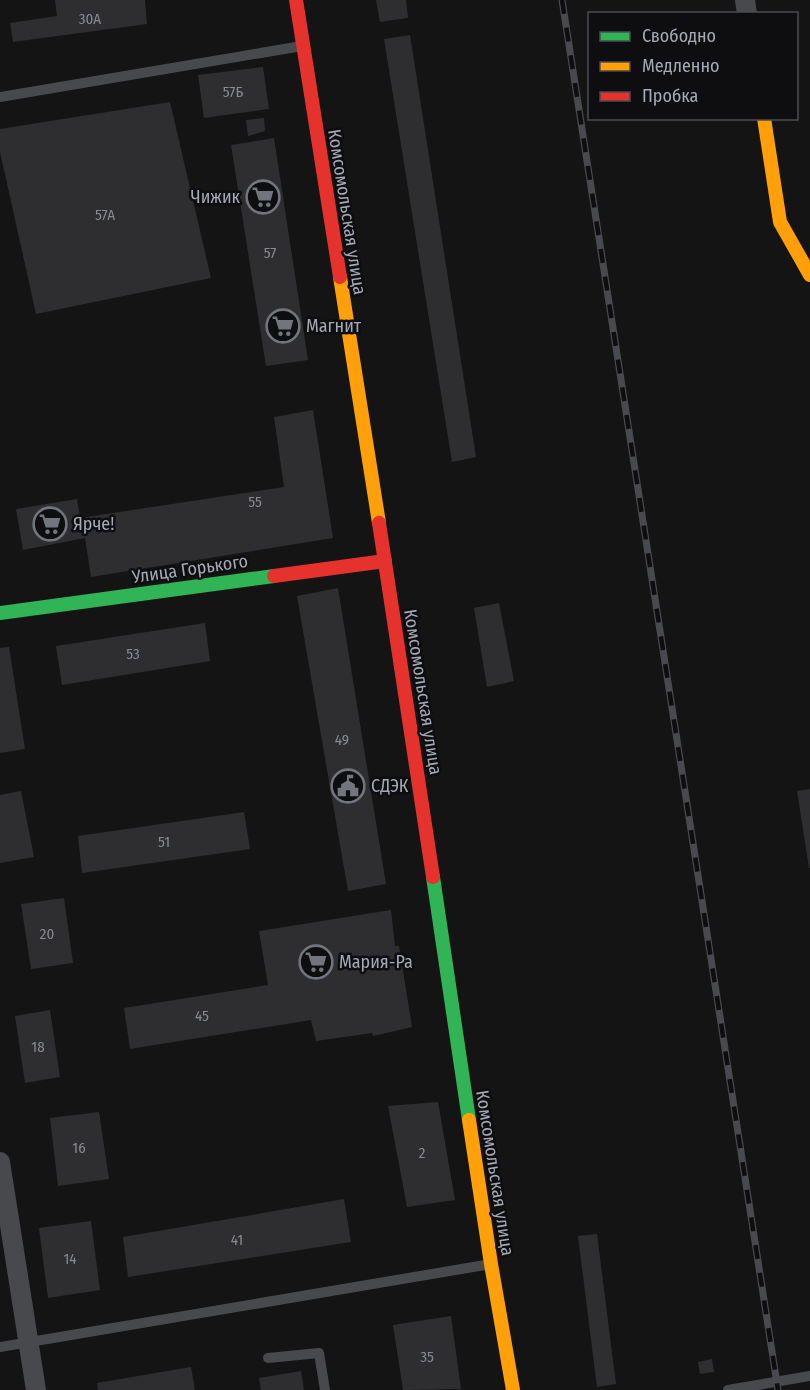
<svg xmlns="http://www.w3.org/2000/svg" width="810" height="1390" font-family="'Fira Sans Condensed',sans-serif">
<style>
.building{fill:#2e2e30}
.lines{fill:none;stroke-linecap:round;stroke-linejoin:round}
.lane{stroke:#48494d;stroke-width:10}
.street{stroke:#48494d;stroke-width:20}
.fast{stroke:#30b455;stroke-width:14}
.slow{stroke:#ff9f0a;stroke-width:14}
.jam{stroke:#e5322d;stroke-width:14}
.rail-casing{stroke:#494a4d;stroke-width:7}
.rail{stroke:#0e0e10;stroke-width:4.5;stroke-dasharray:14;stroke-linecap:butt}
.labels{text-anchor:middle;stroke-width:5;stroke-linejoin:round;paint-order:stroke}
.number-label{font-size:15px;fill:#878a94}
.poi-label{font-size:18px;fill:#a5a9b5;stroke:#0e0e10;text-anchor:start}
.street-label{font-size:18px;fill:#a5a9b5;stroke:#0e0e10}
</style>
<rect width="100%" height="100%" fill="#141414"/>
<g class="building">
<path d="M55 0H145L147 24 13 42 10 23 57 16Z"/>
<path d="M376 0H406L408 18 380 22Z"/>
<path d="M410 35 476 457 452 462 384 39Z"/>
<path d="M263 67 269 109 204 118 198 75Z"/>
<path d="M170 102 211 278 36 314 0 152V129Z"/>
<path d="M264 118 265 131 248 136 246 120Z"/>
<path d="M274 138 308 360 266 366 231 145Z"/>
<path d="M313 410 333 538 91 577 85 538 23 550 16 509 77 499 80 518 284 487 274 417Z"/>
<path d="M338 588 386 884 348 891 297 596Z"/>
<path d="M499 603 514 681 487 687 474 608Z"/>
<path d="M205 623 210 661 62 685 56 646Z"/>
<path d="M9 647 25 749 0 753V648Z"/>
<path d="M810 789V868H809L797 791Z"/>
<path d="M21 791 34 857 0 863V795Z"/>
<path d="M244 812 250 849 82 873 78 836Z"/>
<path d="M64 898 73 963 31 969 21 904Z"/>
<path d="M391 910 395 946H399L412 1027 373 1036 372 1033 316 1041 311 1020 130 1049 124 1008 268 985 259 931Z"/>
<path d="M50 1010 60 1077 25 1083 15 1016Z"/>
<path d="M438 1102 455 1200 407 1207 388 1106Z"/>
<path d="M99 1112 109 1179 58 1186 50 1118Z"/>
<path d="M344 1199 351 1242 128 1277 123 1237Z"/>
<path d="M91 1221 100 1290 48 1298 39 1228Z"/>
<path d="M597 1234 616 1384 597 1387 578 1236Z"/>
<path d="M451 1316 461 1389 403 1390 393 1325Z"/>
<path d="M712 1359 714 1372 700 1374 698 1362Z"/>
<path d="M191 1367 195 1390H98L97 1383Z"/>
<path d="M301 1371 304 1390H261L259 1378Z"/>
</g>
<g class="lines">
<g class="lane">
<path d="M0 97 302 46"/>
<path d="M0 1347 491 1264"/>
<path d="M268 1358 319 1353 325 1390"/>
<path d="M728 1390 810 1376"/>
</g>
<g class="street">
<path d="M745 0 747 14"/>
<path d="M0 1162 36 1390"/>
</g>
<g class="fast">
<path d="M0 613 274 576"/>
<path d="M433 877 469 1120"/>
</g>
<g class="slow">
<path d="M764 118 780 222 810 275"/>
<path d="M340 277 379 523"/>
<path d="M469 1120 491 1264 513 1390"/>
</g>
<g class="jam">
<path d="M296 0 340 277"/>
<path d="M379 523 433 877"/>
<path d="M274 576 385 561"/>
</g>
<g class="rail-casing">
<path id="rail" d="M562 0 778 1390"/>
</g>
<use href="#rail" class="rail"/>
</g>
<defs>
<g id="supermarket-ring" transform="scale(1.725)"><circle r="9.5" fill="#0e0e10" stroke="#72757d" stroke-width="1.5"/><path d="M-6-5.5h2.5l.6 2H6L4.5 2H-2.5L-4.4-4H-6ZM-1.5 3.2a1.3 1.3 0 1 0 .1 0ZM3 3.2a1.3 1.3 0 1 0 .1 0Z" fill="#72757d"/></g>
<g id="civic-ring" transform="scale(1.725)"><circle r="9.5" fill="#0e0e10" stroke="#72757d" stroke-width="1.5"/><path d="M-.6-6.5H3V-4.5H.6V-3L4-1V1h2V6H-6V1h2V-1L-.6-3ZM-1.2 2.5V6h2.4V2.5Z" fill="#72757d"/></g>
</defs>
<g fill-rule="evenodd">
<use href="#supermarket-ring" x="263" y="197"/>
<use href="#supermarket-ring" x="283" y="326"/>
<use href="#supermarket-ring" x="50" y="524"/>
<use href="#civic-ring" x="348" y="786"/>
<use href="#supermarket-ring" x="316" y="962"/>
</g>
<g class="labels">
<g class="number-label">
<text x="90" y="24">30А</text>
<text x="233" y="97">57Б</text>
<text x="105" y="220">57А</text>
<text x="270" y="258">57</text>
<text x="255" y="507">55</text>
<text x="133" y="659">53</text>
<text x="342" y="745">49</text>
<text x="164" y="847">51</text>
<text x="47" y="939">20</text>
<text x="202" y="1021">45</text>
<text x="38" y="1052">18</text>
<text x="79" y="1153">16</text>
<text x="422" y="1158">2</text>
<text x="237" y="1245">41</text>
<text x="70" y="1264">14</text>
<text x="427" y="1362">35</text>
</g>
<g class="poi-label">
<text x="240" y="203" text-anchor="end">Чижик</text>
<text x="306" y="332">Магнит</text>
<text x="73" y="530">Ярче!</text>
<text x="371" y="792">СДЭК</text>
<text x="339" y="968">Мария-Ра</text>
</g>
<g class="street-label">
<text transform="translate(347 212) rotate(81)" y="6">Комсомольская улица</text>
<text transform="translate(190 569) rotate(-8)" y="6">Улица Горького</text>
<text transform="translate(423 692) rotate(81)" y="6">Комсомольская улица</text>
<text transform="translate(495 1173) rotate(81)" y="6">Комсомольская улица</text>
</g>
</g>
<rect x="588" y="12" width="210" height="108" fill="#0e0e10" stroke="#4a4c52" stroke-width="1.5"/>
<rect x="600" y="32" width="30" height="9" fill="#30b455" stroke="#4a4c52" stroke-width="1.5"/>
<text x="642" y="42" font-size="18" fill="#a5a9b5">Свободно</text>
<rect x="600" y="62" width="30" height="9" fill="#ff9f0a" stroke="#4a4c52" stroke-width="1.5"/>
<text x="642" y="72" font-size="18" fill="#a5a9b5">Медленно</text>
<rect x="600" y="92" width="30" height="9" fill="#e5322d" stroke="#4a4c52" stroke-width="1.5"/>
<text x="642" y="102" font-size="18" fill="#a5a9b5">Пробка</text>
</svg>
